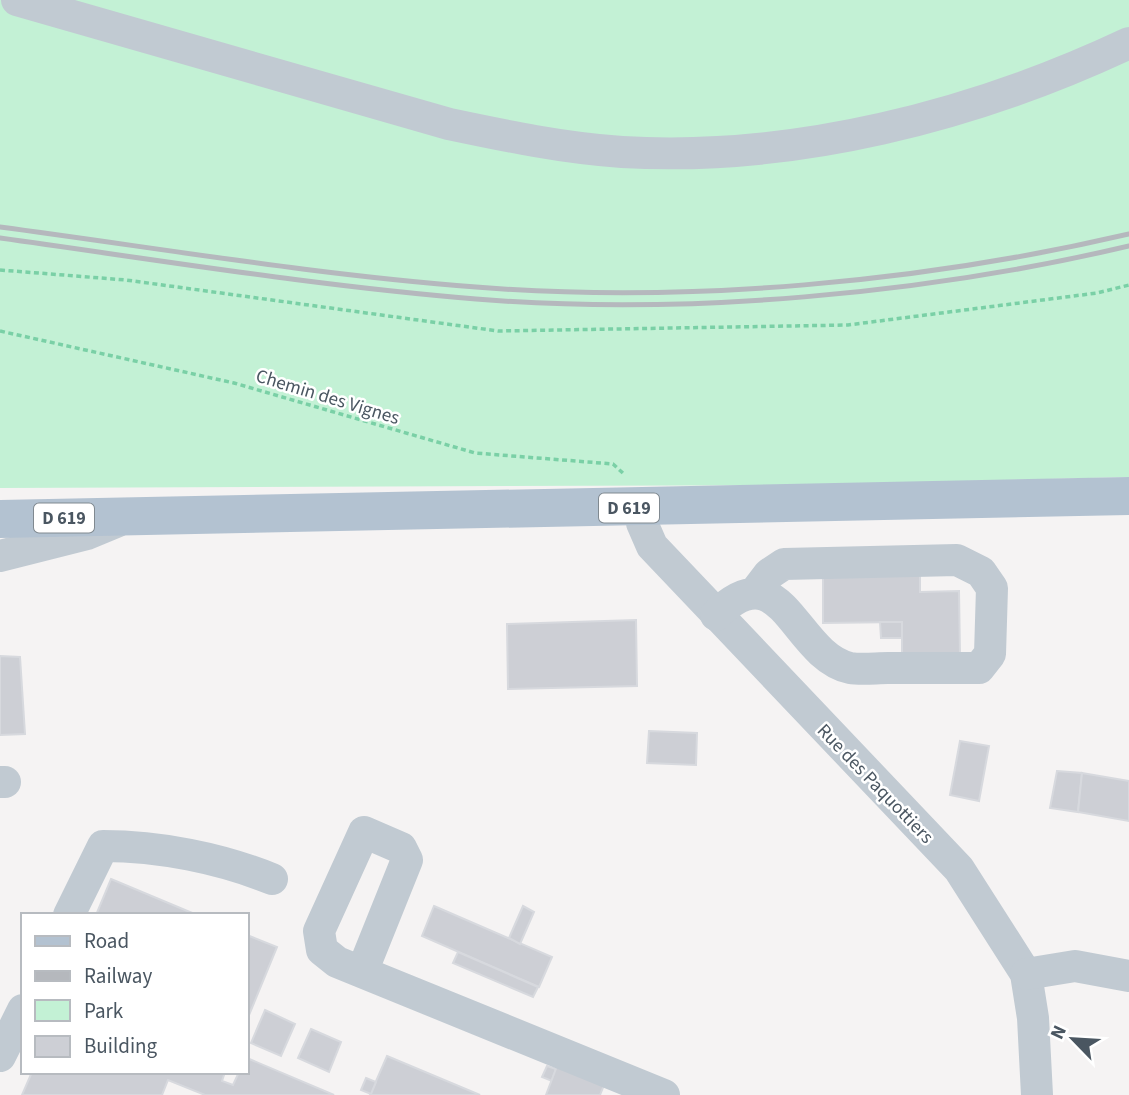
<svg xmlns="http://www.w3.org/2000/svg" width="1129" height="1095" font-family="'Source Sans 3',sans-serif">
<style>
.green{fill:#c3f1d5}
.building{fill:#cdcfd5;stroke:#d7d9de;stroke-width:2}
.lines{fill:none;stroke-linecap:round;stroke-linejoin:round}
.path{stroke:#7ad0a6;stroke-width:3.5;stroke-dasharray:5 3.5;stroke-linecap:butt}
.minor{stroke:#c1cad2;stroke-width:32}
.major{stroke:#b3c2d1;stroke-width:38}
.rail{stroke:#b5b8bd;stroke-width:5}
.labels{text-anchor:middle;stroke-width:5;stroke-linejoin:round;paint-order:stroke}
.shield{fill:#fff;stroke:#808990;stroke-width:2}
.shield-label{font-size:18px;font-weight:bold;fill:#4a5661}
.street-label{font-size:19px;fill:#4a5661;stroke:#fff}
</style>
<rect width="100%" height="100%" fill="#f5f3f3"/>
<path class="green" d="M0 0H1129V477L799 485 0 488Z"/>
<g class="building">
<path d="M920 572V592L959 591 960 656H902V622L823 623V573Z"/>
<path d="M636 620 637 686 508 689 507 624Z"/>
<path d="M880 622H902V638H881Z"/>
<path d="M0 656 20 657 25 734 0 735Z"/>
<path d="M649 731 697 733 696 765 647 763Z"/>
<path d="M960 741 989 746 979 801 950 795Z"/>
<path d="M1057 771 1082 773 1078 812 1050 808Z"/>
<path d="M1082 773 1129 781V821L1078 812Z"/>
<path d="M111 879 197 915H96Z"/>
<path d="M434 906 552 957 539 987 422 936Z"/>
<path d="M523 906 534 912 520 944 509 938Z"/>
<path d="M247 935 277 947 247 1020Z"/>
<path d="M458 952 538 987 533 997 453 963Z"/>
<path d="M265 1010 295 1024 281 1056 251 1043Z"/>
<path d="M311 1029 341 1042 329 1072 298 1058Z"/>
<path d="M387 1056 480 1095H370Z"/>
<path d="M247 1058 334 1095H205L168 1080 162 1095H22L32 1072H225L222 1081 233 1085 239 1072H247Z"/>
<path d="M547 1066 556 1069 552 1081 542 1077Z"/>
<path d="M557 1066 604 1085 600 1095H546Z"/>
<path d="M366 1078 376 1082 371 1094 361 1090Z"/>
</g>
<g class="lines">
<g class="path">
<path d="M0 270 126 280 498 331 848 325 1097 293 1129 285"/>
<path d="M0 331 234 383 475 453 613 464 625 475"/>
</g>
<g class="minor">
<path d="M17 0 449 124C506 136 563 148 622 152 794 162 974 116 1129 43"/>
<path d="M641 508 642 523 652 546 959 869 1026 974 1033 1018 1037 1095"/>
<path d="M0 556 87 534 116 522"/>
<path d="M716 615C783 549 793 655 850 668 862 670 876 668 888 668 918 668 949 668 979 668L990 654 992 588 981 572 957 560 784 564 769 574 756 591"/>
<path d="M0 782H5"/>
<path d="M69 915 103 846C159 846 220 858 272 879"/>
<path d="M362 972 407 860 401 848 364 832 319 931 322 950 337 962 664 1095"/>
<path d="M1026 974 1075 966 1129 976"/>
<path d="M0 1056 23 1010"/>
</g>
<path class="major" d="M0 519 1129 496"/>
<g class="rail">
<path d="M0 227C158 248 317 275 476 287 687 304 923 282 1129 234"/>
<path d="M0 238C159 260 316 286 476 299 685 316 925 294 1129 246"/>
</g>
</g>
<g class="labels">
<g class="shield">
<rect x="599" y="493.5" width="60" height="29" rx="5"/>
<rect x="34" y="503.5" width="60" height="29" rx="5"/>
</g>
<g class="shield-label">
<text x="629" y="514">D 619</text>
<text x="64" y="524">D 619</text>
</g>
<g class="street-label">
<text transform="translate(328 396) rotate(17)" y="7">Chemin des Vignes</text>
<text transform="translate(876 783) rotate(46)" y="7">Rue des Paquottiers</text>
</g>
</g>
<rect x="21" y="913" width="228" height="161" fill="#ffffff" stroke="#b7bbc0" stroke-width="2"/>
<rect x="35" y="936" width="35" height="10" fill="#b3c2d1" stroke="#b7bbc0" stroke-width="2"/>
<text x="84" y="948" font-size="21" fill="#4a5661">Road</text>
<rect x="35" y="971" width="35" height="10" fill="#b5b8bd" stroke="#b7bbc0" stroke-width="2"/>
<text x="84" y="983" font-size="21" fill="#4a5661">Railway</text>
<rect x="35" y="1000" width="35" height="21" fill="#c3f1d5" stroke="#b7bbc0" stroke-width="2"/>
<text x="84" y="1018" font-size="21" fill="#4a5661">Park</text>
<rect x="35" y="1036" width="35" height="21" fill="#cdcfd5" stroke="#b7bbc0" stroke-width="2"/>
<text x="84" y="1053" font-size="21" fill="#4a5661">Building</text>
<g transform="translate(1073 1039) rotate(295)" stroke="#ffffff" stroke-width="5" paint-order="stroke">
<path d="M0-5L12 26L0 18L-12 26Z" fill="#4a5661"/>
<text y="-10" font-size="19" font-weight="bold" text-anchor="middle" fill="#4a5661">N</text>
</g>
</svg>
